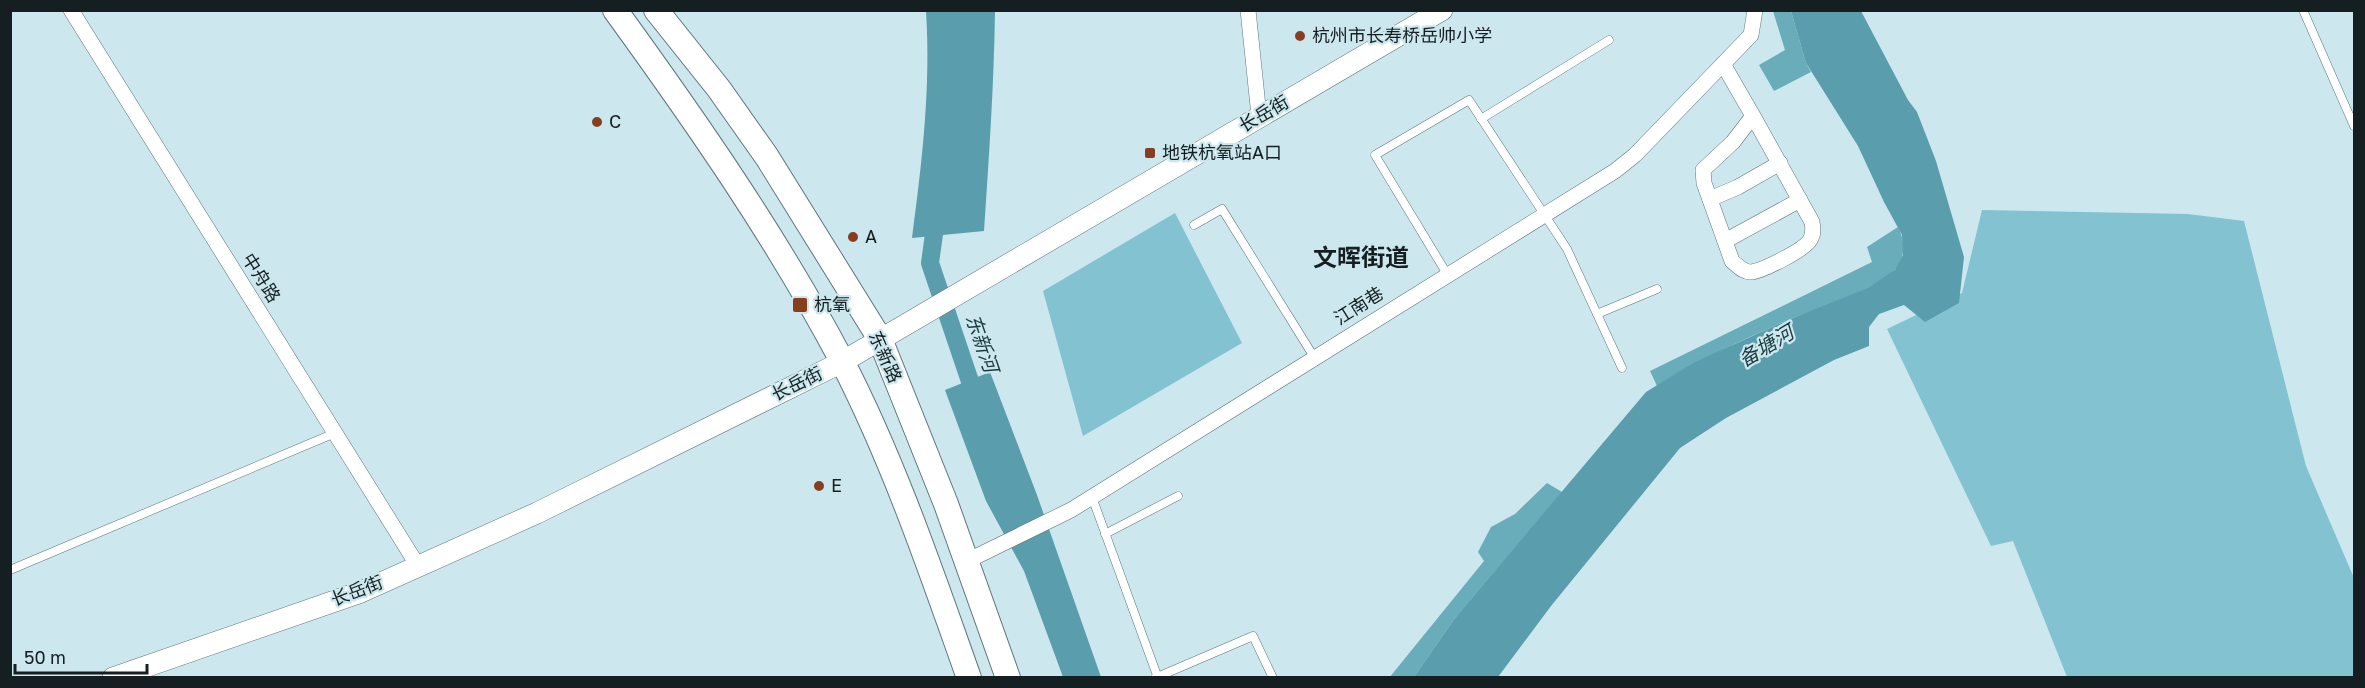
<svg xmlns="http://www.w3.org/2000/svg" width="2365" height="688" font-family="'Golos Text','Noto Sans SC',sans-serif">
<style>
.green{fill:#83c3d1}
.forest{fill:#69acba}
.water{fill:#5a9dac}
.lines{fill:none;stroke-linecap:round;stroke-linejoin:round}
.canal{stroke:#5a9dac;stroke-width:18}
.lane-casing{stroke:#5e767b;stroke-width:9}
.street-casing{stroke:#5e767b;stroke-width:16}
.secondary-casing{stroke:#5e767b;stroke-width:22}
.primary-casing{stroke:#5e767b;stroke-width:26}
.lane{stroke:#fff;stroke-width:8}
.street{stroke:#fff;stroke-width:15}
.secondary{stroke:#fff;stroke-width:21}
.primary{stroke:#fff;stroke-width:24}
.poi-dot{fill:#863e1e;stroke:#cce7ed;stroke-width:2}
.labels{text-anchor:middle;stroke-width:4.5;stroke-linejoin:round;paint-order:stroke}
.poi-label{font-size:18px;fill:#151f21;stroke:#cce7ed;text-anchor:start}
.street-label{font-size:18px;fill:#151f21;stroke:#cce7ed}
.water-label{font-size:20px;font-style:italic;fill:#1a3b42;stroke:#cce7ed}
.district-label{font-size:24px;font-weight:bold;fill:#151f21;stroke:#cce7ed}
</style>
<rect width="100%" height="100%" fill="#cce7ed"/>
<g class="green">
<path d="M1982 210 2188 214 2244 221 2306 466 2354 578V677H2067L2013 541 1991 546 1887 329 1962 293Z"/>
<path d="M1175 213 1242 343 1083 436 1043 291Z"/>
</g>
<g class="forest">
<path d="M1773 11H1791L1806 63 1811 72 1774 91 1759 65 1785 50Z"/>
<path d="M1898 227C1905 240 1906 258 1895 270 1876 291 1815 309 1788 320 1743 339 1699 360 1657 386L1650 371 1872 262 1867 247Z"/>
<path d="M1547 483 1562 492 1455 618 1414 677 1389 678 1484 561 1478 552 1491 527 1515 514Z"/>
</g>
<g class="water">
<path d="M926 11H995C994 84 989 157 984 231L912 238C922 163 931 87 926 11Z"/>
<path d="M1791 11H1861L1908 100 1917 112 1936 161 1964 257 1959 303 1925 322 1904 305 1879 314 1869 327V346L1834 360 1726 418 1680 448 1551 606 1498 677H1414L1455 618 1646 392 1695 362 1788 320 1868 288 1895 270 1903 255 1902 235 1884 202 1858 146 1806 63Z"/>
<path d="M990 372 1037 495 1101 677H1063L1024 571 986 501 945 390Z"/>
</g>
<g class="lines">
<path class="canal" d="M937 212 930 263 977 402"/>
<g class="lane-casing">
<g id="lane">
<path d="M2303 10 2354 126"/>
<path d="M1481 119 1609 40"/>
<path d="M1194 225 1222 209 1314 357"/>
<path d="M1447 274 1375 155 1469 100 1567 249 1622 368"/>
<path d="M1597 314 1657 289"/>
<path d="M1092 497 1158 678"/>
<path d="M1105 534 1178 496"/>
<path d="M10 570 335 433"/>
<path d="M1155 678 1253 636 1273 678"/>
</g>
</g>
<g class="street-casing">
<g id="street">
<path d="M71 10 418 566"/>
<path d="M1248 10 1259 116"/>
<path d="M1723 64 1753 116 1733 142 1703 170 1704 183 1732 261C1738 266 1744 273 1752 272 1764 270 1804 250 1810 240 1814 234 1813 228 1812 222L1753 116"/>
<path d="M1710 199 1738 187 1780 163"/>
<path d="M1725 241 1800 200"/>
<path d="M967 561 1071 510 1615 171 1635 155 1751 35 1755 10"/>
</g>
</g>
<g class="secondary-casing">
<path id="secondary" d="M113 678 361 592 537 513 842 362 1442 10"/>
</g>
<g class="primary-casing">
<g id="primary">
<path d="M615 10C697 123 777 238 842 361 894 462 931 571 969 678"/>
<path d="M656 10 719 89 767 157 880 339 946 504 1008 678"/>
</g>
</g>
<use href="#lane" class="lane"/>
<use href="#street" class="street"/>
<use href="#secondary" class="secondary"/>
<use href="#primary" class="primary"/>
</g>
<g class="poi-dot">
<circle cx="1300" cy="36" r="6"/>
<circle cx="597" cy="122" r="6"/>
<rect x="1144" y="147" width="12" height="12" rx="3"/>
<circle cx="853" cy="237" r="6"/>
<rect x="792" y="297" width="16" height="16" rx="3"/>
<circle cx="819" cy="486" r="6"/>
</g>
<g class="labels">
<g class="poi-label">
<text x="1312" y="42">杭州市长寿桥岳帅小学</text>
<text x="609" y="128">C</text>
<text x="1162" y="159">地铁杭氧站A口</text>
<text x="865" y="243">A</text>
<text x="814" y="311">杭氧</text>
<text x="831" y="492">E</text>
</g>
<g class="street-label">
<text transform="translate(1264 114) rotate(-30)" y="6">长岳街</text>
<text transform="translate(261 278) rotate(58)" y="6">中舟路</text>
<text transform="translate(1359 306) rotate(-32)" y="6">江南巷</text>
<text transform="translate(885 357) rotate(66)" y="6">东新路</text>
<text transform="translate(797 384) rotate(-26)" y="6">长岳街</text>
<text transform="translate(357 591) rotate(-21)" y="6">长岳街</text>
</g>
<g class="water-label">
<text transform="translate(982 343) rotate(71)" y="7">东新河</text>
<text transform="translate(1766 346) rotate(-31)" y="7">备塘河</text>
</g>
<g class="district-label">
<text x="1361" y="266">文晖街道</text>
</g>
</g>
<rect width="2365" height="688" fill="none" stroke="#151f21" stroke-width="24"/>
<path d="M15 664v9h132v-9" fill="none" stroke="#151f21" stroke-width="3"/>
<text x="24" y="664" font-size="18" fill="#151f21" stroke="#cce7ed" stroke-width="4.5" paint-order="stroke">50 m</text>
</svg>
